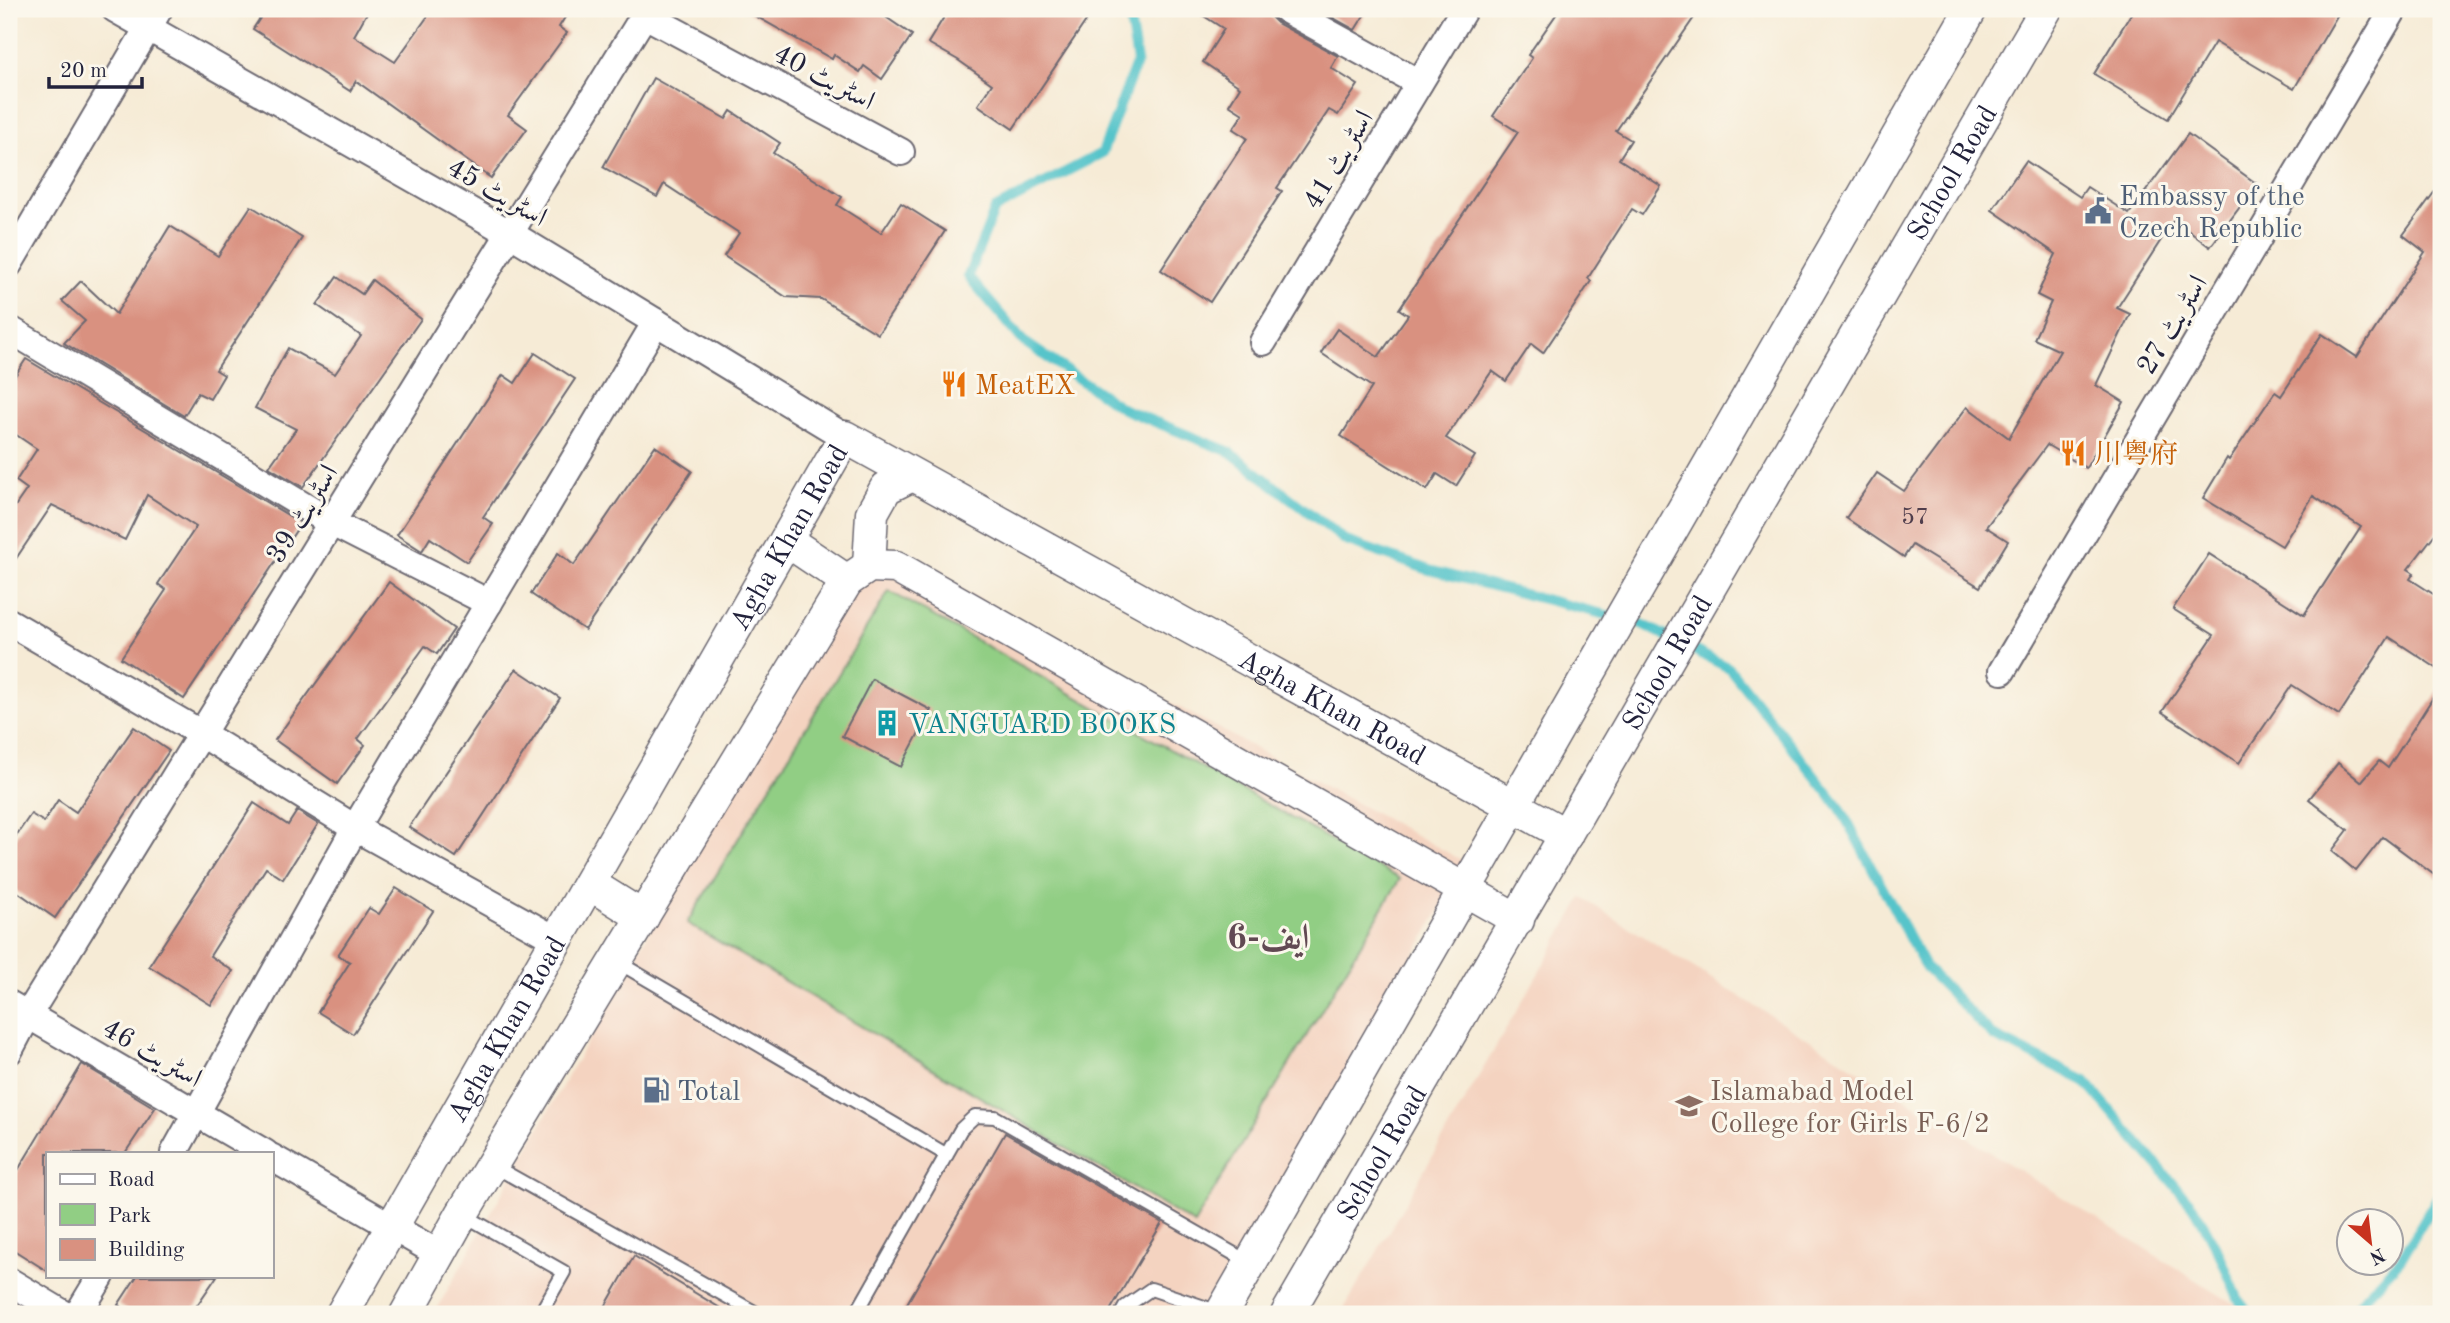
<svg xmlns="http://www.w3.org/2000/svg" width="2450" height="1323" font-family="'Old Standard TT',Amiri,'Noto Serif SC',serif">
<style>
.built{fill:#f4d3c0}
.green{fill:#91ce84;stroke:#5a7860;stroke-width:2}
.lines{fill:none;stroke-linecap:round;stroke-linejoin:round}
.stream{stroke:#56c4ca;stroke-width:10}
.building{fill:#d99180}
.service-casing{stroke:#6c6871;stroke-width:16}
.minor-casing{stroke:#6c6871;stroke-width:30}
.tertiary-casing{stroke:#6c6871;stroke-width:35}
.service{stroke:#fff;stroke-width:12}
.minor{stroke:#fff;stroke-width:26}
.tertiary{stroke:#fff;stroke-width:32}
.labels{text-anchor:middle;stroke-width:6;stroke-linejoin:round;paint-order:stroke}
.number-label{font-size:24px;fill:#503e4c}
.street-label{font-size:28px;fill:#22223b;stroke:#fbf7ec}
.service-label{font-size:28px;fill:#4e5e75;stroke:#fbf7ec;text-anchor:start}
.food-label{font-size:28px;fill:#c56008;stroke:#fbf7ec;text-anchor:start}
.culture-label{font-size:28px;fill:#0d838f;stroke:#fbf7ec;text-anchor:start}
.education-label{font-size:28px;fill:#785e54;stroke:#fbf7ec;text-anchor:start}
.district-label{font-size:35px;font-weight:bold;fill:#624953;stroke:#fbf7ec}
</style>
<rect width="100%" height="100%" fill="#fbf7ec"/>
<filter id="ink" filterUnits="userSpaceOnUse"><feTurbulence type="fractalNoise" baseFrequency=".0143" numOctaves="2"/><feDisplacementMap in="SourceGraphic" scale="14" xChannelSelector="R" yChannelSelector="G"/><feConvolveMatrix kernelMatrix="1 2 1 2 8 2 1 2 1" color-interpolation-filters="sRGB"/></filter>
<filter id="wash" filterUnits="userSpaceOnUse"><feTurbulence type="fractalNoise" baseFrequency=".00686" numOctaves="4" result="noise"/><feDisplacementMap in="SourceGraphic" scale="28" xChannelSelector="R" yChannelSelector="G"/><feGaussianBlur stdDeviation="1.57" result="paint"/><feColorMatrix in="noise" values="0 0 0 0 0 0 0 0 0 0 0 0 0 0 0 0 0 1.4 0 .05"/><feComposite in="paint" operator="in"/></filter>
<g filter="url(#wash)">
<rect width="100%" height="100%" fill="#f6ebd6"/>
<g class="built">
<path d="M870 540 1467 863 1207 1314H434Z"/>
<path d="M1582 898 2250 1314H1341Z"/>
</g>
<path class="green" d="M889 591 1400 879 1194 1224 687 923Z"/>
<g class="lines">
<g class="stream">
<path d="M1128 9 1137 61 1102 153 995 209 968 276 1023 341 1123 409 1230 452 1346 541 1429 570 1642 624 1729 668 1840 808 1925 967 1993 1036 2085 1081 2196 1210 2220 1255 2239 1301 2250 1314"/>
<path d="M2349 1314 2401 1259 2441 1191"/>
</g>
</g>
<g id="blocks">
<g class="building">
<path d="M266 9H369L354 36 395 62 433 9H570L559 27 567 33 508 115 527 129 491 178 356 81 350 91 253 29Z"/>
<path d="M743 9H874L912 35 882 79 864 66 860 72 834 55 832 59Z"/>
<path d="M949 9H1094L1013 129 978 105 992 84 958 60 928 43Z"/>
<path d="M1193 9H1269L1271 17 1277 23 1338 56 1331 68 1358 85 1338 115 1329 110 1277 188 1282 191 1210 302 1161 270 1247 138 1233 129 1243 114 1229 105 1240 87 1203 62 1224 29Z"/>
<path d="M1317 9H1368L1355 30Z"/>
<path d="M1560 9H1700L1616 131 1631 140 1619 159 1661 186 1642 215 1632 209 1588 278 1591 281 1543 353 1531 344 1506 381 1492 371 1446 438 1475 456 1456 486 1437 474 1427 490 1341 436 1372 387 1321 353 1337 329 1378 357 1408 315 1399 309 1518 132 1493 116 1532 58 1528 55Z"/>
<path d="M2134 9H2341L2294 89 2215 42 2168 119 2094 74Z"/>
<path d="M653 78 726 119 731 111 780 143 773 153 842 197 837 205 881 233 901 203 945 231 878 334 821 299 786 297 724 256 739 233 664 184 657 197 603 167Z"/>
<path d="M2188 134 2257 184 2210 247 2174 220 2117 308 2130 314 2096 385 2124 402 2086 468 2047 445 1986 527 2008 541 1980 587 1912 545 1904 557 1846 518 1877 473 1904 491 1967 407 2009 438 2060 351 2034 339 2051 302 2037 295 2056 254 1992 210 2026 161 2080 197 2087 187 2129 214Z"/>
<path d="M2441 183V526L2408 569 2414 573 2410 579 2441 599V671L2389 637 2339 715 2292 685 2239 763 2162 712 2214 635 2173 609 2209 554 2304 615 2361 527 2313 496 2282 546 2203 498 2227 458 2229 460 2275 392 2281 396 2322 334 2357 357 2425 252 2403 235Z"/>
<path d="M251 206 302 238 216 370 224 375 210 399 198 393 184 416 64 343 85 321 62 301 81 281 116 314 170 226 218 256Z"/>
<path d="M337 277 362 294 372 280 421 319 303 487 269 467 296 429 255 408 288 348 335 374 361 336 317 305Z"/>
<path d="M535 353 575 379 483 517 493 524 467 562 430 538 422 551 397 535 503 375 515 383Z"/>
<path d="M26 359 301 523 184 699 121 658 166 590 158 584 196 527 147 495 125 540 52 505 9 569V515L27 489 16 481 37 449 9 430V385Z"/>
<path d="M655 446 692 471 585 630 531 594 558 553 574 565Z"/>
<path d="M389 582 454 629 437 654 425 646 358 739 365 745 337 784 275 740Z"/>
<path d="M516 669 560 698 456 857 409 827Z"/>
<path d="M872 679 931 710 901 767 842 736Z"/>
<path d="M2441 685V880L2383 837 2356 871 2332 851 2348 830 2309 799 2338 763 2361 782 2379 761 2388 768Z"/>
<path d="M134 727 169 751 55 918 9 886V846L31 814 44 822 58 800 76 812Z"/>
<path d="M254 803 288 825 297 811 318 824 283 879 266 868 210 956 233 971 211 1005 149 966Z"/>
<path d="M396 888 433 911 353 1034 318 1012 350 962 338 955 369 908 379 914Z"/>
<path d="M82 1064 155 1108 125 1153H47V1271L9 1247V1185Z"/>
<path d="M1005 1133 1162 1223 1108 1314H901Z"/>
<path d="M634 1256 730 1314H601Z"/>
<path d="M137 1276H217L191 1314H132L118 1305Z"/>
</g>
</g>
</g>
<g filter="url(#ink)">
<use href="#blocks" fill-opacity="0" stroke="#6c6871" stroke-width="2"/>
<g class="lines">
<g class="service-casing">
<g id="service">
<path d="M616 961 947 1155"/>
<path d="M492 1165 758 1314"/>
<path d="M464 1215 564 1272 540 1314"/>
<path d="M856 1314 961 1129 975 1116 995 1117 1250 1263"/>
<path d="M1121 1314 1125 1307 1151 1289 1222 1313"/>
</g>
</g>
<g class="minor-casing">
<g id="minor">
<path d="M115 9 511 234 845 437"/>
<path d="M1285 9 1419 83"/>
<path d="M645 15 901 152"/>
<path d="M9 264 159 9"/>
<path d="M9 329 332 523 489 603"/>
<path d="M1263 342 1464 9"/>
<path d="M9 622 202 734 355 828 557 940"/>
<path d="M2002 671 2394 9"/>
<path d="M9 1004 265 1153"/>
<path d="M9 1051 28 1015 648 9"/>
<path d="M174 1153 355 828 656 322"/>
<path d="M271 1157 439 1254"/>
<path d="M9 1281 64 1314"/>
<path d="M78 1314 101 1276"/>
</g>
</g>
<g class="tertiary-casing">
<g id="tertiary">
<path d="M786 540 847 581"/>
<path d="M869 566 872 513 886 488 912 475"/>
<path d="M590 884 643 917"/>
<path id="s1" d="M342 1314 845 437 1566 835"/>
<path d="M406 1314 462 1214 847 581 869 566 896 567 1518 920"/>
<path d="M1221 1314 1971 9"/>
<path id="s2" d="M1287 1314 2046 9"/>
</g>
</g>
<use href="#service" class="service"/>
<use href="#minor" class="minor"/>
<use href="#tertiary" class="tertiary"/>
</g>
</g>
<defs>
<g id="civic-bare" transform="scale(2.1)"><path d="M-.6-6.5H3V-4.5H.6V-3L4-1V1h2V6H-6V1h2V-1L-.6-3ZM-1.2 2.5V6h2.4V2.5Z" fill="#5c6f8a" stroke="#fbf7ec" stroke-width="2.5" paint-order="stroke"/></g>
<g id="restaurant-bare" transform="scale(2.1)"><path d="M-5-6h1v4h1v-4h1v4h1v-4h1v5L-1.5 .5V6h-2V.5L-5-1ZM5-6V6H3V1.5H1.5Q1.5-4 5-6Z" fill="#e8710a" stroke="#fbf7ec" stroke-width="2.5" paint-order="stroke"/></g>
<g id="building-bare" transform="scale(2.1)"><path d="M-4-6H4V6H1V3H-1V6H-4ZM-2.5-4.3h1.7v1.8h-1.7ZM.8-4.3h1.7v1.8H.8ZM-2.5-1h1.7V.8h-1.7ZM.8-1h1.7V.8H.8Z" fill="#0f9aa8" stroke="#fbf7ec" stroke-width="2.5" paint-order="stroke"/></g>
<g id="fuel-bare" transform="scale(2.1)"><path d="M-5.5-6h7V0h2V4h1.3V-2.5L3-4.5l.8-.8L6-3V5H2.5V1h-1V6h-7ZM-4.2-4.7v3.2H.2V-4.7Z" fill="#5c6f8a" stroke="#fbf7ec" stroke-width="2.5" paint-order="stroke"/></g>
<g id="university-bare" transform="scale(2.1)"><path d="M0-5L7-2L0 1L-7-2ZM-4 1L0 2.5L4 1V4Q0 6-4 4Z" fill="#8d6e63" stroke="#fbf7ec" stroke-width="2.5" paint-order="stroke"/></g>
</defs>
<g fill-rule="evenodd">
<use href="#civic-bare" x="2098" y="211"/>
<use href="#restaurant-bare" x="954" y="384"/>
<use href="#restaurant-bare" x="2073" y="453"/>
<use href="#building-bare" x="887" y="723"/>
<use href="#fuel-bare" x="656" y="1090"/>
<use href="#university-bare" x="1689" y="1106"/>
</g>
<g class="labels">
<g class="number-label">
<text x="1915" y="524">57</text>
</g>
<g class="street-label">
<text transform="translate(825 76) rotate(28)" y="10">اسٹریٹ 40</text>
<text transform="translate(1337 159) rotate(-59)" y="10">اسٹریٹ 41</text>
<text dy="10" stroke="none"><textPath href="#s2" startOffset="1321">School Road</textPath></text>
<text transform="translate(498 191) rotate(30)" y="10">اسٹریٹ 45</text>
<text transform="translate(2171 324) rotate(-59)" y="10">اسٹریٹ 27</text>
<text transform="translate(301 513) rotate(-58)" y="10">اسٹریٹ 39</text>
<text dy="10" stroke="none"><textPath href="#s1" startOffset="896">Agha Khan Road</textPath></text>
<text dy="10" stroke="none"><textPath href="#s2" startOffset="754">School Road</textPath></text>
<text dy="10" stroke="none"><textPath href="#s1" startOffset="1568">Agha Khan Road</textPath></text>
<text dy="10" stroke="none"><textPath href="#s1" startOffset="329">Agha Khan Road</textPath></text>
<text transform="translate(153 1052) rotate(30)" y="10">اسٹریٹ 46</text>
<text dy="10" stroke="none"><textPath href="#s2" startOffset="187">School Road</textPath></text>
</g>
<g class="service-label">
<text x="2119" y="205">Embassy of the<tspan x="2119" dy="32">Czech Republic</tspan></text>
<text x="677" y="1100">Total</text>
</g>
<g class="food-label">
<text x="975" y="394">MeatEX</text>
<text x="2094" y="463">川粤府</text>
</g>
<g class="culture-label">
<text x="908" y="733">VANGUARD BOOKS</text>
</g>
<g class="education-label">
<text x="1710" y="1100">Islamabad Model<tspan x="1710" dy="32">College for Girls F-6/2</tspan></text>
</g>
<g class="district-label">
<text x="1268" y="948">ایف-6</text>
</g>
</g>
<rect width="2450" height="1323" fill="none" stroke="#fbf7ec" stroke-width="35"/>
<rect x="46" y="1152" width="228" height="126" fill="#fbf7ec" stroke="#a4a2a5" stroke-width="2"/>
<rect x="60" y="1174" width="35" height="10" fill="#ffffff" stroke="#a4a2a5" stroke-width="2"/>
<text x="108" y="1186" font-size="21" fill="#22223b">Road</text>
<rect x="60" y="1204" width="35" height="21" fill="#91ce84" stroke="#a4a2a5" stroke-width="2"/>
<text x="108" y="1222" font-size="21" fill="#22223b">Park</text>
<rect x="60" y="1239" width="35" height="21" fill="#d99180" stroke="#a4a2a5" stroke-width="2"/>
<text x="108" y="1256" font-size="21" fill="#22223b">Building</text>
<g transform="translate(2370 1242) rotate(152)"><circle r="33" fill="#fbf7ec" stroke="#a4a2a5" stroke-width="2"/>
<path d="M0-5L12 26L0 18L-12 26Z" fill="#c8321e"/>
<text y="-10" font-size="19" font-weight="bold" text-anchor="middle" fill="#22223b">N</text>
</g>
<path d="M49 77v10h93v-10" fill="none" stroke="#22223b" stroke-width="3.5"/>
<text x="60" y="77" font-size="21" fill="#22223b" stroke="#fbf7ec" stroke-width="5" paint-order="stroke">20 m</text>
</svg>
